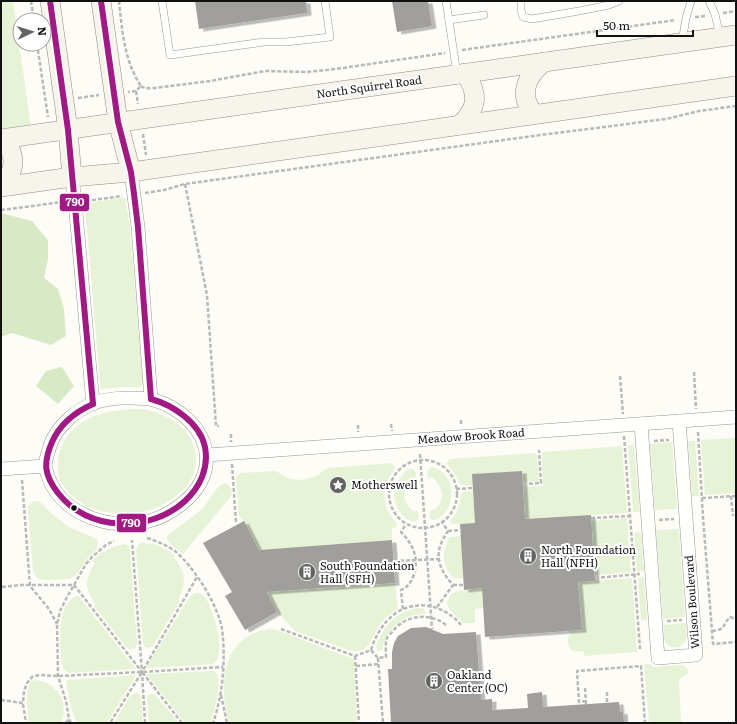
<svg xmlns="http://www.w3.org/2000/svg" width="737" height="724" font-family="Literata,serif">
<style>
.green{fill:#e7f3d7}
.forest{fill:#d8eac5}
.building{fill:#a19f9c;filter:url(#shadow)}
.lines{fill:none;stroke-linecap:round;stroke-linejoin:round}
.service-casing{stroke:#979795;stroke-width:8}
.minor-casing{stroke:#979795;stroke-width:14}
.secondary-casing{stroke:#8e8d8b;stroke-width:20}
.path{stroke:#b9b9b8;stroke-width:2.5;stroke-dasharray:4 2;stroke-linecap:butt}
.service{stroke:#fffffe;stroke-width:7}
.minor{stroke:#fffffe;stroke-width:13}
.secondary{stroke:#f6f4eb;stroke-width:19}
.bus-1-casing{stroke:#fff;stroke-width:9}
.bus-1{stroke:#a31984;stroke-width:6}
.bus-dot{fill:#111;stroke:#fff;stroke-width:1.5}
.labels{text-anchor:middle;stroke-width:4;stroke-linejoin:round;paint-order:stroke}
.street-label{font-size:11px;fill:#111;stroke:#fff}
.poi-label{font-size:11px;fill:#111;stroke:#fff;text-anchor:start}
.line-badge{stroke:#fff;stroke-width:1.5}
.badge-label{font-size:11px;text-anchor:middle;font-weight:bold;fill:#fff}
</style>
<defs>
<filter id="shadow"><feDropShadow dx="4.5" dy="2.5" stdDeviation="0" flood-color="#0004"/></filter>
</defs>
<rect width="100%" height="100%" fill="#fdfcf7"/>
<g class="green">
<path d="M1 1H13L31 127 1 131Z"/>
<path d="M119 198H125L130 228 143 384 141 387H124L102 389H101L100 385 88 238 84 204Z"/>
<path d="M133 409C139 409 145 409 151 411 174 417 197 434 196 460 196 467 193 477 189 483 186 487 182 491 178 494 157 513 128 517 101 511 85 508 66 494 60 479 58 476 59 473 58 470 57 454 63 437 76 427 92 414 112 410 133 409Z"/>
<path d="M736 438V493L705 495 701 440Z"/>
<path d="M688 441H695L699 496H692Z"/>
<path d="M672 442 677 509 655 510 650 444Z"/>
<path d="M628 445H634L640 512H633Z"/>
<path d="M622 446 627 513 525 519 523 487 543 486 542 453 544 452Z"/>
<path d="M535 453 537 455 539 481 523 482 522 471 472 474 473 485C458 486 461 486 455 475 453 471 449 468 447 464L448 461 450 459Z"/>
<path d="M391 463 394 466 395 468C393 473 389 477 387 482 383 492 384 504 389 513 391 517 395 520 397 524L396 527 392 528V540L259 550 239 515 236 479 237 476 240 473 276 471 286 477 292 479 303 480 316 476 328 468Z"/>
<path d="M431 467C457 471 458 511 435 520H432L430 518V512L432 509 433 510C447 502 443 485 431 477L430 479 428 477 427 471Z"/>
<path d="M408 469H413L416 473V476L414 480 413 479C401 488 402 504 415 512L416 510 418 513 419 518 415 522C400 521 391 500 395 487 398 480 402 474 408 469Z"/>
<path d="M225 483C231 485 232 490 232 495L183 554 168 542 167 537 169 534 192 517 203 508 219 486 222 484Z"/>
<path d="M464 491H473L475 523 452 524 450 521C457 513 460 504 461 494Z"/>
<path d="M36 501 40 502 52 514 69 527 92 537 97 540 98 543 97 549 87 559 77 574 70 579 45 580 39 579 37 578 33 571 28 507 32 502Z"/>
<path d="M627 518 631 572 595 575 591 521Z"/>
<path d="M679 529 685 617 663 619 656 530Z"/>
<path d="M641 532 644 571 637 572 634 533Z"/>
<path d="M461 536 464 578C461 578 456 579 454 578 452 578 451 575 450 574 441 562 443 550 449 538L451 537Z"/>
<path d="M141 543C153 542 166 548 175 555L173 557C186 570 187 584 178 599L180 601 154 644 152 647 148 648 144 646 143 643 136 550 139 544Z"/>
<path d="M125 544 129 546 130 549 137 644 136 647C133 650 130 650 126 647L94 606 96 604C84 589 85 578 95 563L92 561C101 552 112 546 125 544Z"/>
<path d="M644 577 647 620H641L638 578Z"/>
<path d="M632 578 637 652 584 656V651C570 652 568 651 568 636H570V631L582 630 578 582Z"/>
<path d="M395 583 398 609C389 613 382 621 377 629 373 637 370 646 362 650 358 652 353 651 349 650L295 631 277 612 267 592Z"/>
<path d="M482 588 483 608 475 609V623H463L450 610 448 607 447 602 450 595 456 591Z"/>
<path d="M195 593C197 593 198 592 201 594 205 596 208 602 210 607 216 622 224 646 216 662L213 664 146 668 190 596Z"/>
<path d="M76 596H78L80 598 136 669 69 673 64 670C59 659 59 621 64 610 66 605 70 599 76 596Z"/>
<path d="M418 608 424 609 426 613C422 615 416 614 411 616 395 621 386 634 382 650L378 651 376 647C383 626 395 612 418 608Z"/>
<path d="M686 623C686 629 687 635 686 640 682 649 670 651 665 641 663 637 664 630 663 625Z"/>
<path d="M269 629 277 630 353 659 354 661 357 723H229C227 714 224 705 224 696 222 663 233 634 269 629Z"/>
<path d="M644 664H650L653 667 682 665C687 667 688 668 688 673L685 676 679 679 681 723H649Z"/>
<path d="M212 671C215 671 215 671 217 674 222 684 214 713 210 723H185L146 674Z"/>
<path d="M136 675 107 723H77L72 711 66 683 67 680Z"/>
<path d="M35 680C57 682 70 703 61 723H29C28 709 24 693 31 681Z"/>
<path d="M134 693 139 694 141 696 143 723H114L129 697Z"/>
<path d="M149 694H153L156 696 179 723H149L147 696Z"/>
</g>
<g class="forest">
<path d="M1 213 32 221 48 240V259L44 278 58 289 64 309 66 336 51 345 12 333 1 337Z"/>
<path d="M62 367 74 386 58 404 36 386 46 371Z"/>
</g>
<g class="building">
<path d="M195 1H306L307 13 199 29Z"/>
<path d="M392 1H428L432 26 397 32Z"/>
<path d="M522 471 525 519 591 515 595 581 578 582 582 630 485 637 482 588 464 590 460 524 475 523 472 474Z"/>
<path d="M244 521 259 550 392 540 395 583 267 592 277 612 245 630 225 596 232 592 203 543Z"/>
<path d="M426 627 443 634 476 632 481 700 492 699V710L528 708 527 694 542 692 543 707 619 702 620 712 623 711 624 723H391L388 669H392V652L394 643 398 636 411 628Z"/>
</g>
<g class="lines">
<g class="service-casing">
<g id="service">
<path d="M162 1 170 55 264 42H286L330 37 325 1"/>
<path d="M446 1 457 74"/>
<path d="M521 1V10L523 17 532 19 579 11 609 5 619 1"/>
<path d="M709 1 715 14 720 37"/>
<path d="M449 20 484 15"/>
<path d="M682 42 686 18 691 1"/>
</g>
</g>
<g class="minor-casing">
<g id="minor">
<path d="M131 172 138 227 151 399"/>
<path d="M72 177 75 202 93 404"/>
<path d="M121 398C131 398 143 397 154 400 203 415 228 466 183 503 173 511 161 518 149 521 133 524 116 525 101 521 78 515 55 499 48 476 47 473 46 470 45 467 45 461 49 449 51 443 58 426 74 412 91 404 100 400 111 399 121 398Z"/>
<path d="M641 424 658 658 696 655 679 421"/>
<path d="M207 455 736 417"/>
<path d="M1 469 45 466"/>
</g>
</g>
<g class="secondary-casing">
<g id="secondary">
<path d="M50 1 68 130 72 177"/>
<path d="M101 1 118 122 131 172"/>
<path d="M534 114C518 95 526 76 544 62"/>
<path d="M460 125C478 108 479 94 465 73"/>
<path d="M1 139 736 35"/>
<path d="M1 184C18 170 15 154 4 139"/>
<path d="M1 187 72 177 131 172 736 86"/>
</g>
</g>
<g class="path">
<path d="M31 1 34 20"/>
<path d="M119 1C122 29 124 61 141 86L136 91 128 92"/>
<path d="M723 13 736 11"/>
<path d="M695 17 706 16"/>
<path d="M37 44 48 117"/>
<path d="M462 50 676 20"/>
<path d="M141 86C145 89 150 88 155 88L210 81 265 71 307 72 336 69 445 53"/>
<path d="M136 91 138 104"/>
<path d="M78 98 99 95"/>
<path d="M143 134 146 155"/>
<path d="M185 184 207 295 216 426H219"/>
<path d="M145 193 164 190 185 184 533 136 666 119 699 111 736 106"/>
<path d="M86 201 122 196"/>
<path d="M1 210 63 202"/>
<path d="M694 372 696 409"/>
<path d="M620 376 623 414"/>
<path d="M461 420V426"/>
<path d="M391 424 392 431"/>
<path d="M358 425V432"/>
<path d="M698 432 703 517 713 644 736 642"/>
<path d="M231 434V442"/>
<path d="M624 436 640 649"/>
<path d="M654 441 669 440"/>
<path d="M420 454 432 629"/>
<circle cx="423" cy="494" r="34"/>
<path d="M232 464 236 522"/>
<path d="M22 480 30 586 49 609 57 624"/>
<path d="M523 484 541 483 539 450"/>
<path d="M456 489 473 488"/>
<path d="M731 496 733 516"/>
<path d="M702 498 736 496"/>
<path d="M591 518 630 516"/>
<path d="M659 520 674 519"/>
<path d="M448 531 460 530"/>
<path d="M147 538C157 541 166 545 175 551 194 567 218 605 222 629 226 659 223 694 213 723"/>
<path d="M394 561 439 559"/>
<path d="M595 578 640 574"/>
<path d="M453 585H464"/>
<path d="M2 587 20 585H74L142 672 132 540"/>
<path d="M437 607 453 585C437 567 433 552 448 531L442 522"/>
<path d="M403 609 401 590C407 587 411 583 413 577 420 559 413 544 401 532L406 524"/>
<path d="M667 621 682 620"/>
<path d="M281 629 355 656 371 650 378 658 386 657C386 651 385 644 387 638 388 636 391 633 393 631 405 615 430 612 446 625"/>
<path d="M712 631C726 630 722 625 730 617L736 619"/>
<path d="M371 650C375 637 381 626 392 616 413 598 444 604 461 625"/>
<path d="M355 656 359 723"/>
<path d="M378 658 383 723"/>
<path d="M356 666 379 664"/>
<path d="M585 688 586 704"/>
<path d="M607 692V702"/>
<path d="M221 695 227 723"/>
<path d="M1 700 23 703 24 691 27 683 32 677 39 675 58 676 142 672 110 723"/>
<path d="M586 701 579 702 577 671 641 666 645 723"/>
<path d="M23 704 26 723"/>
<path d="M66 723 69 719"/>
<path d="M71 723 69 719 66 701 58 676 57 625 60 611 67 597 86 564 92 557 106 545 114 541"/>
<path d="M145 723 142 672 197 577"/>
<path d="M182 723 142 672 223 667"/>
</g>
<use href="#service" class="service"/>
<use href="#minor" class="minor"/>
<use href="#secondary" class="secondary"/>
<g class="bus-1-casing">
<g id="bus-1">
<path d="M50 1 68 130 93 404"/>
<path d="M101 1 118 122 131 172 134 194 138 227 151 399"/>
<path d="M93 404C75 412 60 424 52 442 43 463 44 475 58 493 88 532 150 533 185 501 200 487 209 468 205 447 200 423 173 405 151 399"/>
</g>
</g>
<use href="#bus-1" class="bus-1"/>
</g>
<defs>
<g id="sight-disc" transform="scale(0.9)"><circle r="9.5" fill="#646362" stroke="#fff"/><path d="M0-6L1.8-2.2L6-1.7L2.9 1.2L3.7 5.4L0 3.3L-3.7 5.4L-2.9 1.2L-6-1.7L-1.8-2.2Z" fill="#fff"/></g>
<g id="building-disc" transform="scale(0.9)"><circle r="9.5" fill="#646362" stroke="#fff"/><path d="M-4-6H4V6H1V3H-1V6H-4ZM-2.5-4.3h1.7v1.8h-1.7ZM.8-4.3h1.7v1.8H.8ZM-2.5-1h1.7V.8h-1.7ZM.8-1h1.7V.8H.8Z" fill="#fff"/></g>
</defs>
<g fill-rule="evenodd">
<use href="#sight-disc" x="338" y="485"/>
<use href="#building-disc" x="528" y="556"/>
<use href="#building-disc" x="307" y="572"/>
<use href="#building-disc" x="434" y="681"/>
</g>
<circle class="bus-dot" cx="74" cy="508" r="3.5"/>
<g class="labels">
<g class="street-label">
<text transform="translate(369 87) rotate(-8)" y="4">North Squirrel Road</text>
<text transform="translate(471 436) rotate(-4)" y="4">Meadow Brook Road</text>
<text transform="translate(692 602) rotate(-94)" y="4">Wilson Boulevard</text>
</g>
<g class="poi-label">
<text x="351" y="489">Motherswell</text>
<text x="541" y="554">North Foundation<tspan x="541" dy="13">Hall (NFH)</tspan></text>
<text x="320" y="570">South Foundation<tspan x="320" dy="13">Hall (SFH)</tspan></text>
<text x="447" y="679">Oakland<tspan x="447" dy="13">Center (OC)</tspan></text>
</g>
</g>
<g class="line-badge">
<rect x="59" y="193" width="31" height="19" rx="4" fill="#a31984"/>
<rect x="116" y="513" width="31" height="20" rx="4" fill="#a31984"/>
</g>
<g class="badge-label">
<text x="75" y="206">790</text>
<text x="131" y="527">790</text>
</g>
<rect width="737" height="724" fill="none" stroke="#111111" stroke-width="4"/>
<g transform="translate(32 32) rotate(86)"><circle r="19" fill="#ffffff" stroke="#a0a0a0"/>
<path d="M0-3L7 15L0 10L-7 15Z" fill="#646362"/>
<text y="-6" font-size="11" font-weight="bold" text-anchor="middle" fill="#111111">N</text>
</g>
<path d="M597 30v6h96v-6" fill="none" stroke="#111111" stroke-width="2"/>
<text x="603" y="30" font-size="12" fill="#111111" stroke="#ffffff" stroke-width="3" paint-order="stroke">50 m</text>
</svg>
